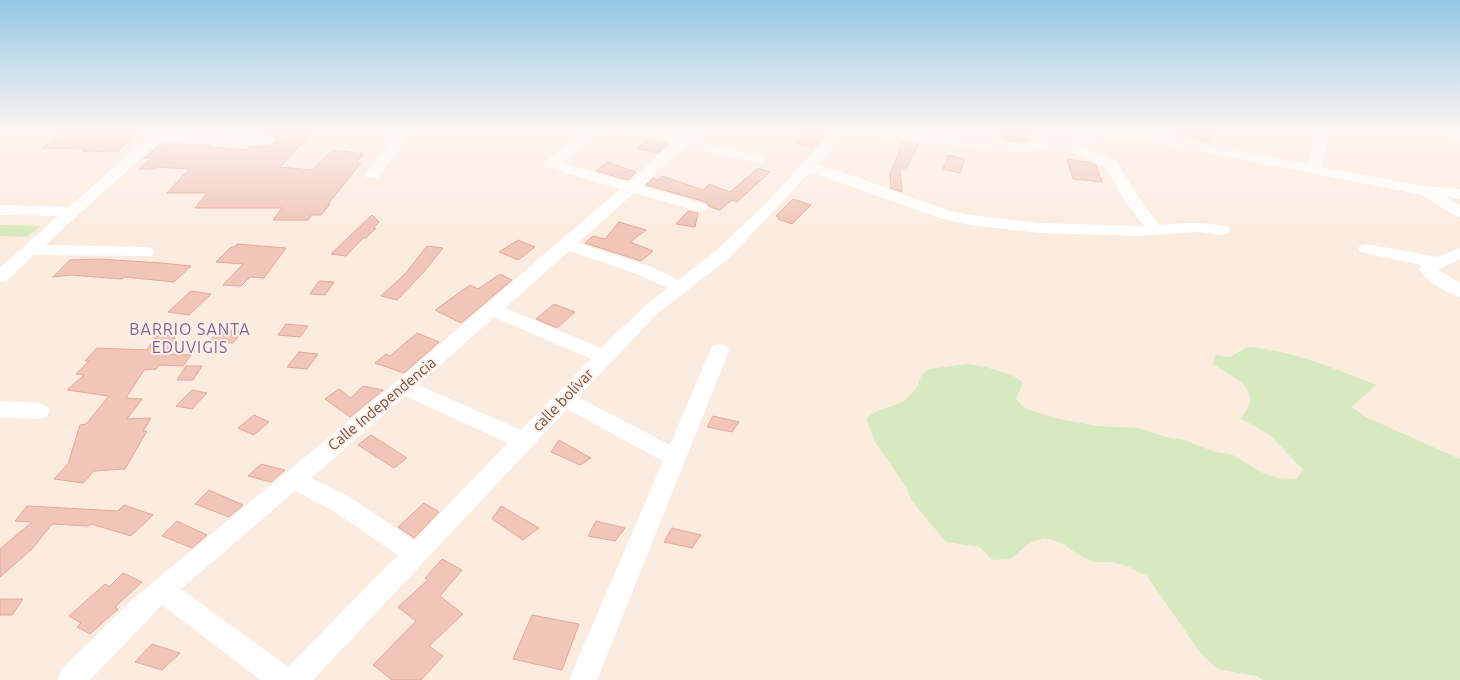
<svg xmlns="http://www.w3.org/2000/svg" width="1460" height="680" font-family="Ubuntu,sans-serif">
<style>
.green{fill:#d7e9bf}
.building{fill:#f1c5b8;stroke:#e3a899}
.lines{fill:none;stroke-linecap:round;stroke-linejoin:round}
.minor{fill:#fff;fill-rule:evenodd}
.labels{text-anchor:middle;stroke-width:4;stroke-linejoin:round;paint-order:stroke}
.street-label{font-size:15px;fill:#725048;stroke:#fff1e6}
.neighbourhood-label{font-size:16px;letter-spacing:1px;fill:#7c6396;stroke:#fff1e6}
</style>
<rect width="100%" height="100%" fill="#fcece0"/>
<g class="green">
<path d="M0 225 41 226 27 237 0 236Z"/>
<path d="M1247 347C1292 350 1335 369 1376 385L1352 407 1366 417 1460 459V680H1263L1256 676 1218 669 1201 654 1147 576 1129 567 1112 562H1094L1077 554 1062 543 1045 538 1031 542 1010 559 992 560 980 547 946 542 912 501 906 487 875 442 866 418 877 411 903 402 918 386 921 376 929 369 967 364 982 366 1012 375 1023 382 1016 399 1024 408 1055 418 1096 426 1139 428 1169 438 1184 440 1215 452 1231 454 1261 472 1278 478 1296 479 1303 470 1270 435 1240 418C1267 389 1233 378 1213 364L1215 355 1230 357Z"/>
</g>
<g class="building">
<path d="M68 131H138L117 152 82 151 85 149 42 148Z"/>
<path d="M178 131H229L225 133 175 132Z"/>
<path d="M265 131H294L312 133 280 167 312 170 333 150 364 154 356 163H361L328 204H330L321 215H312L308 220H273L282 208H195L207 193H167L189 169 158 167 155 169H139L151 158H144L161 144 211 145 209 147 246 150 251 146H269L277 142V138L270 134H262Z"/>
<path d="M808 131H815L827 134 812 148 795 143Z"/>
<path d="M1001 131H1025L1029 141H1007Z"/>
<path d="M1175 131H1215L1207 142 1175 133Z"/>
<path d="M647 139 669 144 658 153 637 149Z"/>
<path d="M903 142 918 144 907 168H900L902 192 891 188 890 174Z"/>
<path d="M948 155 965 159 960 173 943 169Z"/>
<path d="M1067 159 1088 162 1096 165 1102 182 1073 179Z"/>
<path d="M607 162 636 172 628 180 596 171Z"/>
<path d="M758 168 770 172 737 202 732 200 720 210 710 207 706 202 646 185 653 178 658 180 662 176 703 190 709 184 730 192Z"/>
<path d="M793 199 811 205 792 224 778 219 779 217 776 216Z"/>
<path d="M688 211 698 213 695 227 676 224Z"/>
<path d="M372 215 379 222 373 228H376L366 238H363L346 256 331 254Z"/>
<path d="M619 222 646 230 630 242 653 251 641 261 585 243 593 236 605 239Z"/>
<path d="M518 240 535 247 518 260 499 252Z"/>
<path d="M237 244 286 248 264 278 250 277 241 286 223 285 243 264 216 262 231 247H235Z"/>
<path d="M427 246 443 248 423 273 397 300 381 296 405 274Z"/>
<path d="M99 259 161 263 191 266 174 282 125 277 122 279 71 275 53 277 70 260Z"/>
<path d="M500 274 512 280 461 323 435 310 470 285 478 289Z"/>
<path d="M319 281 334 282 325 295 310 294Z"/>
<path d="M191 291 211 294 189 315 168 312Z"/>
<path d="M554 304 575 312 557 328 536 319Z"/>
<path d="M286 324 308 326 300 337 278 335Z"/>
<path d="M244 330 233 343 209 342 217 332Z"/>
<path d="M417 333 439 342 404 373 375 363 386 354 390 356Z"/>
<path d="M177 334 165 354 191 355 183 366 159 365 156 369 144 370 126 398 142 399 127 419 151 418 143 431H147L125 469 94 471 83 483 54 479 68 464 80 425 86 424 109 396 67 390 84 375 76 374 89 361H85L97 348 147 350 156 336Z"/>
<path d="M299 352 318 354 307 369 287 367Z"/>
<path d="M186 366H202L193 380H177Z"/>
<path d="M363 386 383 390 350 417 325 399 339 389 351 398Z"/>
<path d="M192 390 207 393 192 409 176 406Z"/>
<path d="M254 415 269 422 254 435 238 428Z"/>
<path d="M713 416 739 422 732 432 707 427Z"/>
<path d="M371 435 407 458 394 468 358 445Z"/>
<path d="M559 440 591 458 580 465 551 452Z"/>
<path d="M261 464 285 470 271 482 248 476Z"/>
<path d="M209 490 243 505 229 517 195 504Z"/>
<path d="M424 503 439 512 414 538 398 527Z"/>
<path d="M124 505 153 515 131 536 91 524 89 526 52 524 32 549 0 577V549L32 522 15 521 27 506 118 511Z"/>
<path d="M501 506 539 528 523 540 492 519Z"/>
<path d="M177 521 207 535 192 548 162 536Z"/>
<path d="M596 521 625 528 615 541 588 536Z"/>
<path d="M672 528 701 535 692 548 664 542Z"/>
<path d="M442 559 462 570 440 596 463 614 429 646 443 656 421 680H392L373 665 416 621 398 607 428 580 425 578Z"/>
<path d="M123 573 142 582 115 607 118 609 90 634 77 627 81 623 69 616 105 584 109 587Z"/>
<path d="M0 599H23L12 615H0Z"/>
<path d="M532 615 579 624 562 670 513 659Z"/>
<path d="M152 644 180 653 162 670 135 662Z"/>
</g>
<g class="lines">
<g class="minor">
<path d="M155 131H169L168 134 269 136 276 140 269 144 159 142 45 245 146 247 152 248 154 252 152 256 34 255 6 281 0 282V268L58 216 0 215V205L69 207Z"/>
<path d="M398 131H412L377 178H367L365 175Z"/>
<path d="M586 131H601L562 163 628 182 673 143 635 134 634 131H655L680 137 687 131H701L693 140 762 156 764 159 762 162 757 163 686 146 642 186 705 204 708 207 705 210 700 212 634 193 578 243 649 266 678 280 717 250 765 204 833 131H889L1020 144 1063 140 1105 132 1148 133 1308 164 1315 131H1328L1322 167 1424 186 1460 189V199L1446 197 1460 206V217L1454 215 1422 195 1148 141 1105 140 1079 145 1116 161 1142 202 1159 225C1182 223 1205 221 1228 227L1230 230 1228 233 1222 235 1197 232 1138 236 1040 233 970 225 940 218 810 172 729 258 657 314 578 397 670 445 712 346 719 344 726 346 729 351 597 680H569L663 461 567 409 313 680H261L162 605 90 680H57L61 670 135 597 396 382 620 189 549 168 547 165 549 159ZM846 131 853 135 1020 152 1062 148 1105 167 1127 204 1144 226 1040 223 970 215 950 211 848 174 817 165ZM569 251 637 274 668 288 645 306 601 348 505 308ZM494 317 591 359 521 430 418 385ZM405 396 508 443 414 540 348 496 311 478ZM295 491 332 510 398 555 288 667 181 589Z"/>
<path d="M1435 131 1460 132V140L1437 134Z"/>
<path d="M1366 244 1438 257 1460 248V259L1438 270 1460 283V297C1446 293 1426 281 1419 269L1422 265 1360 252 1358 249 1360 246Z"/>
<path d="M0 401 40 403 47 406 50 411 47 416 40 419 0 417Z"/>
</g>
</g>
<linearGradient id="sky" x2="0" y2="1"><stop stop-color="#93c8e6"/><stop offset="0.58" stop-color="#fef6f1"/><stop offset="1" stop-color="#fef6f1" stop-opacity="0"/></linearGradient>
<rect width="1460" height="226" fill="url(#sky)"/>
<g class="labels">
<g class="street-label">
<text transform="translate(563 400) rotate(-46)" y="5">calle bolívar</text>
<text transform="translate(382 404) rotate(-40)" y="5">Calle Independencia</text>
</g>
<g class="neighbourhood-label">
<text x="190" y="335">BARRIO SANTA<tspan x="190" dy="18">EDUVIGIS</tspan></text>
</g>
</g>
</svg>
